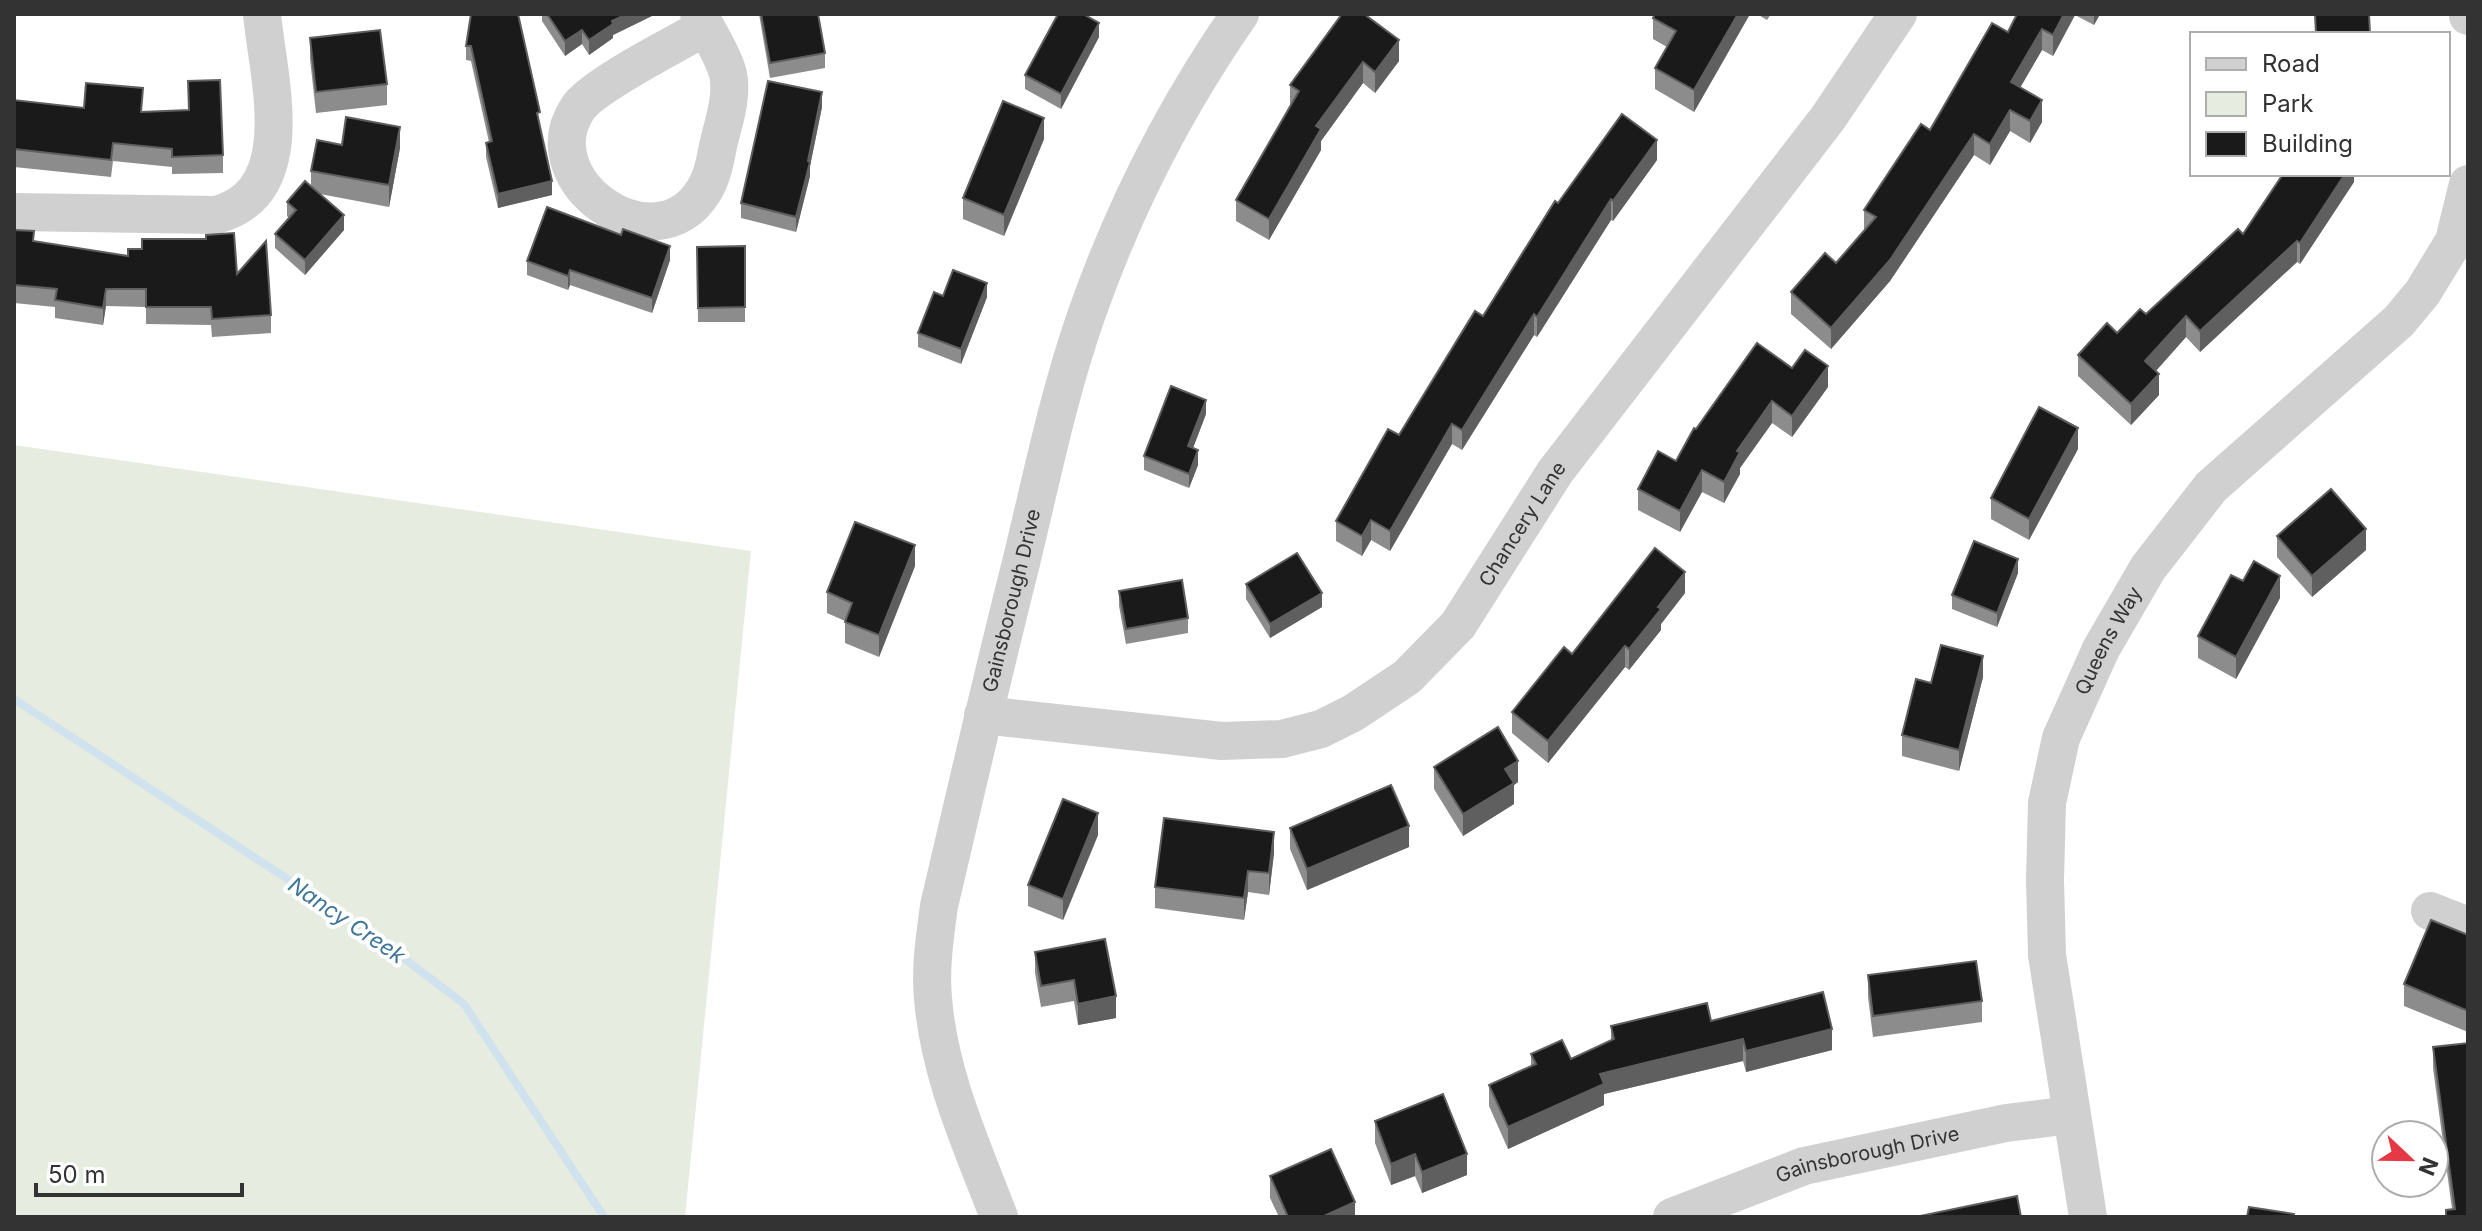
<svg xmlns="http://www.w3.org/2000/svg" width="2482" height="1231" font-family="Inter,sans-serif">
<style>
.green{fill:#e6ecdf}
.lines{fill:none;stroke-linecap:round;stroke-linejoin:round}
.stream{stroke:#cfe2ee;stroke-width:8}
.minor{stroke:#d0d0d0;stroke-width:38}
.wall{fill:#8c8c8c}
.shaded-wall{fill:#5f5f5f}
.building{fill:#1a1a1a;stroke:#5f5f5f;stroke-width:2}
.labels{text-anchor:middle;stroke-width:8;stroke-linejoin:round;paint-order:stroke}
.street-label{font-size:20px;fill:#333;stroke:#fff}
.water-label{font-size:22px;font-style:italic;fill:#3f7597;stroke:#fff}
</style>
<rect width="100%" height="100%" fill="#fff"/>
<path class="green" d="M14 445 751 551 685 1217H14Z"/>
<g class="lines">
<path class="stream" d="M14 699 380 940 464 1004 604 1217"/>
<g class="minor">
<path d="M699 14C708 33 723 54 728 74 733 97 723 124 718 146 715 162 712 178 703 192 654 268 529 181 578 108 593 85 677 44 705 27"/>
<path d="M2468 14V16"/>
<path d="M14 212 216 215C302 192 268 79 262 14"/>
<path id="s1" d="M983 715 1222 741 1282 739 1321 729 1353 713 1407 677 1458 625 1555 472 1828 118 1898 14"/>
<path d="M2430 911 2468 926"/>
<path id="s2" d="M999 1217C972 1146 939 1075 933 998 930 968 935 936 939 906 966 791 992 677 1021 563 1041 481 1058 396 1086 316 1123 210 1176 106 1240 14"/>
<path id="s3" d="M1672 1217 1804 1166 2006 1123 2071 1115"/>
<path id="s4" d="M2088 1217 2047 955 2045 880 2047 803 2061 738 2101 649 2148 568 2211 487 2399 321 2423 292 2454 241 2468 184"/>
</g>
</g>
<g class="wall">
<path d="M471 14 540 125 552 195 498 208 486 157V143L489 142 471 61 466 60V46Z"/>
<path d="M542 14H656L613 35V38L589 55 582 44 565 56 542 21Z"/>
<path d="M759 14H818L825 53V68L770 78Z"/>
<path d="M1342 14 1399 61 1375 93 1363 83 1321 141V150L1269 240 1236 221V200L1290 106V85Z"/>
<path d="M1750 14 1694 112 1655 89V68L1667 47 1653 39V18Z"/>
<path d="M1757 14H1771L1767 20Z"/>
<path d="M2017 14H2100L2094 25 2075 15 2053 56 2042 50 2020 88 2042 122 2030 143 2010 131 1990 165 1974 155 1890 281 1831 349 1791 314V292L1836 263 1864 231V210L1930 130 2008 32Z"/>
<path d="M1099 37 1061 109 1025 89V75Z"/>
<path d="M310 38 387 84V105L316 113 310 59Z"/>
<path d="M14 100 84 108 142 112 223 155V173L172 174V167L113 161 111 177 14 167Z"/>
<path d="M822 107 810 166V176L796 232 741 218V203Z"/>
<path d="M1044 139 1004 236 963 219V198Z"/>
<path d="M342 145 400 148 389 207 320 194 344 230 305 275 275 248V234L289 218 287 216V202L311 186V171Z"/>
<path d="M1657 160 1613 221 1611 220 1537 337 1534 335 1462 450 1452 444 1390 551 1371 540 1362 556 1336 541V521L1399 435 1483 316 1558 203Z"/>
<path d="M2354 174V182L2300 264 2297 262 2200 352 2186 337 2156 371 2159 395 2131 425 2078 376V355L2117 333 2146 314 2243 234Z"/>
<path d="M14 230 34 241 237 274 271 315V333L212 337 211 325 146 324V307L106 306 103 325 55 318V307L14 303Z"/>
<path d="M745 246V322H698L697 247Z"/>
<path d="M670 260 652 313 570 285 568 290 527 275V261Z"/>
<path d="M943 296 987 297 961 364 918 347V333Z"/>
<path d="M1792 368 1828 387 1792 437 1772 423 1740 468V474L1724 503 1702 492 1680 532 1638 510V489L1676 461 1696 429Z"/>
<path d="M1206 414 1193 448 1198 465 1189 488 1144 470V456Z"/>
<path d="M2078 449 2029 540 1991 519V498Z"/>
<path d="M2277 536 2366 550 2312 597 2277 557Z"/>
<path d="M915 566 879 657 845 643V621L827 613V592Z"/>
<path d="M2018 573 1997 627 1952 609V595Z"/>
<path d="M2243 581 2280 598 2236 679 2198 658V636Z"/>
<path d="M1246 584 1322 607 1270 638 1246 599Z"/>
<path d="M1119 591 1188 618V633L1126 644 1119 606Z"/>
<path d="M1685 593 1661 624V630L1629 670 1625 667 1548 763 1512 733V712L1572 654Z"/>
<path d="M1983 677 1959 771 1902 756V735L1931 683Z"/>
<path d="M1434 767 1518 782 1514 785V804L1463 836 1434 789Z"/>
<path d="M1290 828 1409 847 1307 890 1290 849Z"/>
<path d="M1098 835 1063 920 1028 906V885Z"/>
<path d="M1274 853 1269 895 1248 892 1244 920 1155 908V887Z"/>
<path d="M2468 935V1032L2404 1006V984Z"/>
<path d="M1105 939 1116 1018 1078 1025 1074 1001 1041 1007 1035 973V952Z"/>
<path d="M1868 975 1982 1001V1022L1873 1037 1868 997Z"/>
<path d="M1711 1021 1832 1050 1746 1072 1743 1061 1604 1094V1105L1508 1149 1489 1106V1085L1531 1066V1054L1571 1059 1611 1041V1026Z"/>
<path d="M2433 1047 2468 1217 2452 1209 2433 1068Z"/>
<path d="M1375 1121 1467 1175 1422 1193 1415 1176 1391 1185 1375 1143Z"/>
<path d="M1270 1176 1355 1217H1279L1270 1198Z"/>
</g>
<g class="shaded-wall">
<path d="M627 14H656L613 35V38L589 55V40L612 21Z"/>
<path d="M1738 14H1750L1694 112V90Z"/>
<path d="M2064 14H2075V15L2053 56V35Z"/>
<path d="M2094 14H2100L2094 25Z"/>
<path d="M1099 23V37L1061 109V94Z"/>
<path d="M2042 29V50L2011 103V82Z"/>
<path d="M582 30V44L565 56V41Z"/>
<path d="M1399 40V61L1375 93V72Z"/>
<path d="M1363 62V83L1321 141V150L1269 240V219L1316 126Z"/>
<path d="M822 92V107L810 166V176L796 232V217Z"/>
<path d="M2042 100V122L2030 143V121Z"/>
<path d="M2010 110V131L1990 165V144Z"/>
<path d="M1044 118V139L1004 236V215Z"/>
<path d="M400 127V148L389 207V185Z"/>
<path d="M1974 134V155L1890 281 1831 349V328Z"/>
<path d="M1657 140V160L1613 221V201Z"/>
<path d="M2345 174H2354V182L2300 264V243Z"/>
<path d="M552 181V195L498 208V194Z"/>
<path d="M1611 199V220L1537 337V317Z"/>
<path d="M344 215V230L305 275V260Z"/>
<path d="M2297 241V262L2200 352V331Z"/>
<path d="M670 246V260L652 313V298Z"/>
<path d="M570 270V285L568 290V276Z"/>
<path d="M987 283V297L961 364V349Z"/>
<path d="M106 289V306L103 325V308Z"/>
<path d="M1534 314V335L1462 450V430Z"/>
<path d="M2186 316V337L2145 383V361Z"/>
<path d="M1828 366V387L1792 437V416Z"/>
<path d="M2159 374V395L2131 425V404Z"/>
<path d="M1206 400V414L1188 461V446Z"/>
<path d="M1772 401V423L1740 468V474L1724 503V482L1737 451Z"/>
<path d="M1452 424V444L1390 551V531Z"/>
<path d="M2078 428V449L2029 540V519Z"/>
<path d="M1198 450V465L1189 488V474Z"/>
<path d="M1702 470V492L1680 532V511Z"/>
<path d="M1371 520V540L1362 556V536Z"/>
<path d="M2366 529V550L2312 597V576Z"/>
<path d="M915 545V566L879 657V635Z"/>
<path d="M2018 559V573L1997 627V613Z"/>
<path d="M1685 572V593L1661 624V630L1629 670V649L1658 607Z"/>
<path d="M2280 576V598L2236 679V657Z"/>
<path d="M1322 593V607L1270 638V624Z"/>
<path d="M1625 646V667L1548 763V741Z"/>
<path d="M1983 656V677L1959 771V750Z"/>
<path d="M1518 761V782L1514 785V804L1463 836V814L1505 769Z"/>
<path d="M1098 813V835L1063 920V899Z"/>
<path d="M1409 826V847L1307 890V869Z"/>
<path d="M1274 832V853L1269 895V873Z"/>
<path d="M1248 871V892L1244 920V898Z"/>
<path d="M1116 996V1018L1078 1025V1004Z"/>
<path d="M1832 1029V1050L1746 1072V1051Z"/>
<path d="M1743 1039V1061L1604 1094V1105L1508 1149V1127L1600 1074Z"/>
<path d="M1415 1154V1176L1391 1185V1164Z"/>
<path d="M1467 1154V1175L1422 1193V1172Z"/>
<path d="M1355 1202V1217H1322Z"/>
</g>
<g class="building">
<path d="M471 14H518L540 112 537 113 552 181 498 194 486 143 492 141 471 46H466Z"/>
<path d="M547 14H627L612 21 613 24 589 40 582 30 565 41Z"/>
<path d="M761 14H818L825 53 770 63Z"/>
<path d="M1058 14H1083L1099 23 1061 94 1025 75Z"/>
<path d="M1342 14H1364L1399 40 1375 72 1363 62 1316 126 1321 129 1269 219 1236 200 1299 91 1290 85Z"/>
<path d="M1655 14H1738L1694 90 1655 68 1676 31 1653 18Z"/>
<path d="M2017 14H2064L2053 35 2042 29 2011 82 2042 100 2030 121 2010 110 1990 144 1974 134 1890 260 1831 328 1791 292 1825 253 1836 263 1876 217 1864 210 1921 124 1930 130 1992 23 2008 32Z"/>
<path d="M2315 14H2369L2370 34H2316Z"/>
<path d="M380 30 387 84 316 92 310 38Z"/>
<path d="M220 80 223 155 172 157V149L113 143 111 160 14 149V100L84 108 86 83 143 88 141 112 189 110 188 81Z"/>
<path d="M768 81 822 92 808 161 810 162 796 217 741 203Z"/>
<path d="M1003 101 1044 118 1004 215 963 198Z"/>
<path d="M1622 114 1657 140 1613 201 1611 199 1537 317 1534 314 1462 430 1452 424 1390 531 1371 520 1362 536 1336 521 1388 429 1399 435 1475 311 1483 316 1555 201 1558 203Z"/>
<path d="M346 117 400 127 389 185 311 171 317 140 342 145Z"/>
<path d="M2283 174H2345L2300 243 2297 241 2200 331 2186 316 2145 361 2159 374 2131 404 2078 355 2107 323 2117 333 2140 309 2146 314 2238 229 2243 234Z"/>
<path d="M305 181 344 215 305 260 275 234 296 210 287 202Z"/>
<path d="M547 207 621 235 623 229 670 246 652 298 570 270 568 276 527 261Z"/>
<path d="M14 230 34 231 33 241 128 256V249H142V239H206V235L234 233 237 274 266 241 271 315 212 319 211 307H146V289H106L103 308 55 300 57 289 14 285Z"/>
<path d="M745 246V307L698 308 697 247Z"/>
<path d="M953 270 987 283 961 349 918 333 934 292 943 296Z"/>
<path d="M1757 343 1792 368 1805 350 1828 366 1792 416 1772 401 1737 451 1740 452 1724 482 1702 470 1680 511 1638 489 1658 451 1676 461 1694 428 1696 429Z"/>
<path d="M1171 386 1206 400 1188 446 1198 450 1189 474 1144 456Z"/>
<path d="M2039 407 2078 428 2029 519 1991 498Z"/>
<path d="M2331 489 2366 529 2312 576 2277 536Z"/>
<path d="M855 522 915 545 879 635 845 622 852 603 827 592Z"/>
<path d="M1974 541 2018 559 1997 613 1952 595Z"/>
<path d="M1655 548 1685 572 1658 607 1661 609 1629 649 1625 646 1548 741 1512 712 1564 647 1572 654Z"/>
<path d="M1297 553 1322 593 1270 624 1246 584Z"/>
<path d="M2254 561 2280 576 2236 657 2198 636 2231 575 2243 581Z"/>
<path d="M1182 580 1188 618 1126 629 1119 591Z"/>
<path d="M1941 645 1983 656 1959 750 1902 735 1916 679 1931 683Z"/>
<path d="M1498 727 1518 761 1505 769 1514 783 1463 814 1434 767Z"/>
<path d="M1391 785 1409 826 1307 869 1290 828Z"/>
<path d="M1063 799 1098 813 1063 899 1028 885Z"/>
<path d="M1164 818 1274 832 1269 873 1248 871 1244 898 1155 887Z"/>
<path d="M2431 920 2468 935V1011L2404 984Z"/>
<path d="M1105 939 1116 996 1078 1004 1074 980 1041 986 1035 952Z"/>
<path d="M1976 961 1982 1001 1873 1016 1868 975Z"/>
<path d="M1823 992 1832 1029 1746 1051 1743 1039 1600 1074 1604 1084 1508 1127 1489 1085 1536 1064 1531 1054 1562 1040 1571 1059 1614 1039 1611 1026 1707 1003 1711 1021Z"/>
<path d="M2468 1043V1217H2446V1210L2455 1209 2433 1047Z"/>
<path d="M1443 1094 1467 1154 1422 1172 1415 1154 1391 1164 1375 1121Z"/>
<path d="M1331 1149 1355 1202 1322 1217H1288L1270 1176Z"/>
<path d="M2017 1196 2021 1217H1920V1216Z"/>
<path d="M2249 1207 2294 1214 2293 1217H2247Z"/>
</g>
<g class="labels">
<g class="street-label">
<text dy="7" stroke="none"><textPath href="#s1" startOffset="634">Chancery Lane</textPath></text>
<text dy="7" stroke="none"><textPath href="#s2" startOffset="636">Gainsborough Drive</textPath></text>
<text dy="7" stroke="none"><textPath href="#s4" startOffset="592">Queens Way</textPath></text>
<text dy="7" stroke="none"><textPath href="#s3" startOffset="206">Gainsborough Drive</textPath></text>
</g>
<g class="water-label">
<text transform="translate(347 920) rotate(34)" y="8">Nancy Creek</text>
</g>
</g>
<rect width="2482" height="1231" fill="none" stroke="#333333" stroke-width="32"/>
<rect x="2190" y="32" width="260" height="144" fill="#ffffff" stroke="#adadad" stroke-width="2"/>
<rect x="2206" y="58" width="40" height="12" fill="#d0d0d0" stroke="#adadad" stroke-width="2"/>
<text x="2262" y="72" font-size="24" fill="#333333">Road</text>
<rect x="2206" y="92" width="40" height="24" fill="#e6ecdf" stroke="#adadad" stroke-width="2"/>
<text x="2262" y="112" font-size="24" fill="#333333">Park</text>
<rect x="2206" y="132" width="40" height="24" fill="#1a1a1a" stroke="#adadad" stroke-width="2"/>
<text x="2262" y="152" font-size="24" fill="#333333">Building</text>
<g transform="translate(2410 1159) rotate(112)"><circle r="38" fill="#ffffff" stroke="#adadad" stroke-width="2"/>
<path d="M0-6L14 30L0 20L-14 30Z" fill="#e63946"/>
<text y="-12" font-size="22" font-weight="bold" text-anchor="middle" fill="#333333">N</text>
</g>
<path d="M36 1183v12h206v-12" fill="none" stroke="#333333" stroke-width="4"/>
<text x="48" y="1183" font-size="24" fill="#333333" stroke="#ffffff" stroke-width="6" paint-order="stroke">50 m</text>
</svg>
